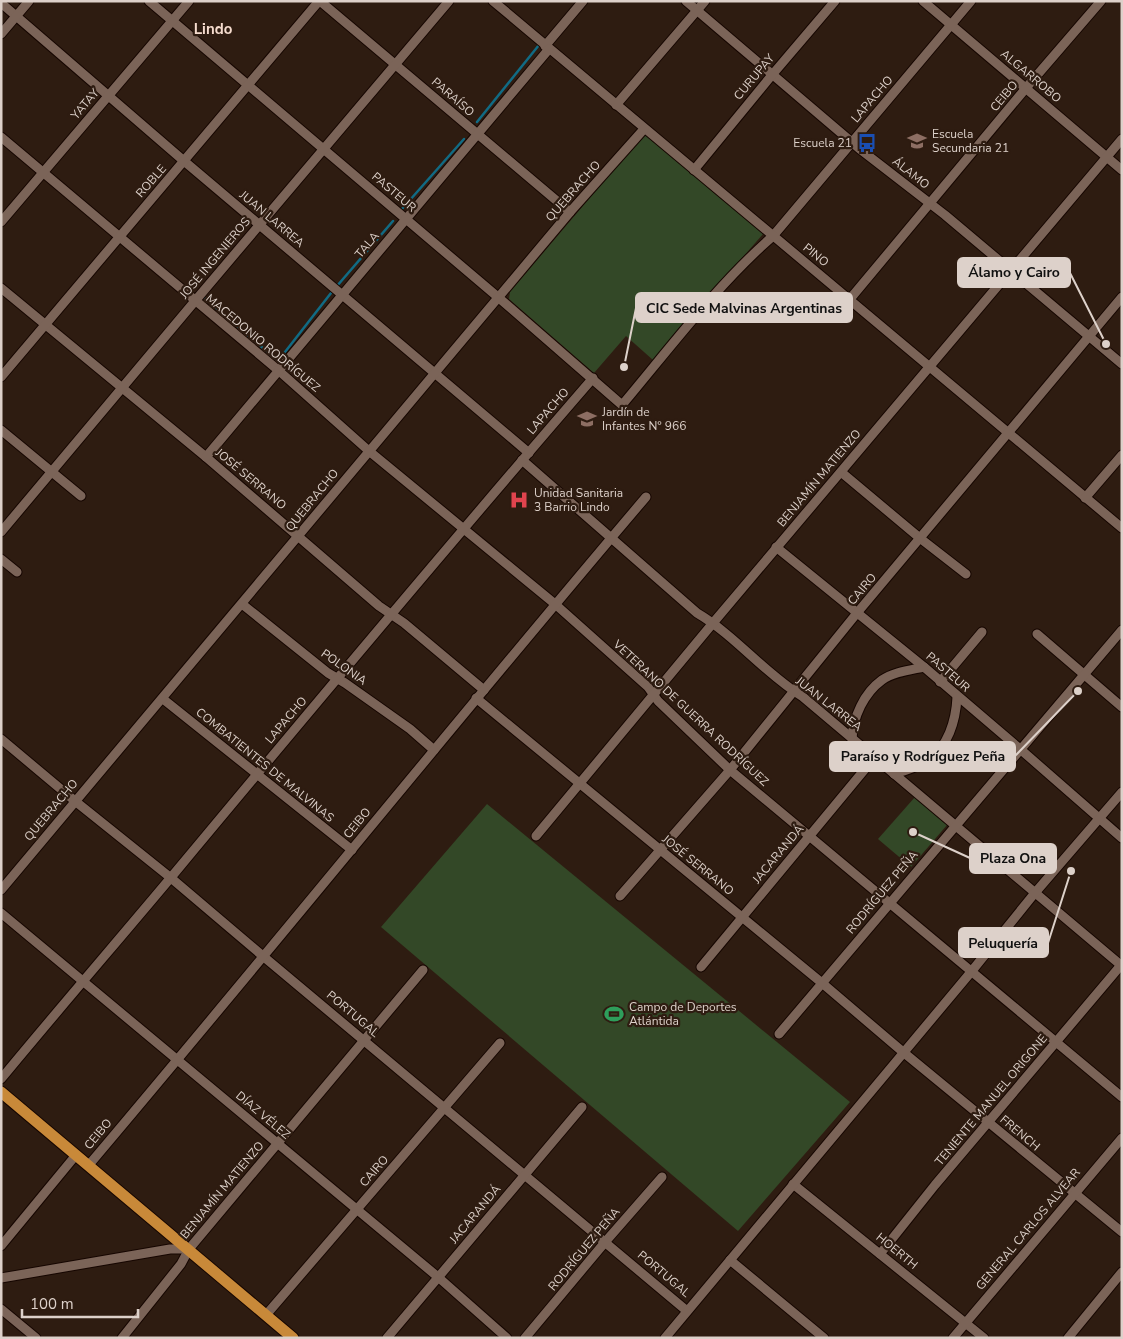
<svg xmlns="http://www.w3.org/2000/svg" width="1123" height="1339" font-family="'Nunito Sans',sans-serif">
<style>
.green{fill:#334827}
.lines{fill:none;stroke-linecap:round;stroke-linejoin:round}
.stream{stroke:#116b84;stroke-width:2.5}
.minor-casing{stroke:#160601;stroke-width:11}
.major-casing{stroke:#160601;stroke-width:13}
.minor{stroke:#7b6458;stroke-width:9}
.major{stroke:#c88939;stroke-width:11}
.labels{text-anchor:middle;stroke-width:4.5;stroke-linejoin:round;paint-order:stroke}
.street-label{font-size:12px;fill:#ddd1ca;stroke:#2e1c11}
.poi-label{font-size:12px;fill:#ddd1ca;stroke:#2e1c11;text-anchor:start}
.quarter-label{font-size:15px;font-weight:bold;fill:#f5dbcd;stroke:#2e1c11}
.leader{fill:none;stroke:#ddd1ca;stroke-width:2}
.callout-dot{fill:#ddd1ca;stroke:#2e1c11;stroke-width:2}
.callout{fill:#ddd1ca;stroke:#ddd1ca;stroke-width:2}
.callout-label{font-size:14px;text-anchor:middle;font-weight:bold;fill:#111}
</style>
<rect width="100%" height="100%" fill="#2e1c11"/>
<g class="green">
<path d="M643 135 649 137 763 234 653 360 626 336 594 373 509 299 510 292Z"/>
<path d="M915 797 947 825 911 867 878 839Z"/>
<path d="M487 804 850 1102 738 1231 381 927Z"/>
</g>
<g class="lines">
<g class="stream">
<path d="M477 122 539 45"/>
<path d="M402 209 464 139"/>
<path d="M337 286 393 221"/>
<path d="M205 298 278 361 331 293"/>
</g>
<g class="minor-casing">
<g id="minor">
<path d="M149 1 499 298 622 405C670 348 717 285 773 236L971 1"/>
<path d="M320 1 570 212"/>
<path d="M493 1 1122 528"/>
<path d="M686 1 861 150 945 215 1122 364"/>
<path d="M923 1 1122 170"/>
<path d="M1 3 184 161 529 453"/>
<path d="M1 34 29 1"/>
<path d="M545 46 583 1"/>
<path d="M616 105 705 1"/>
<path d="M1 137 278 370 369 451 555 604 648 687 658 701 730 770 1122 1097"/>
<path d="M694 170 772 75 835 1"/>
<path d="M1 222 189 1"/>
<path d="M1 288 206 457 379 606 404 623 484 690"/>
<path d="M850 299 1026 88 1101 1"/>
<path d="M1 377 319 1"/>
<path d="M1 430 81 496"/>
<path d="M206 457 549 49"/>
<path d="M522 460 697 613C736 636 764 673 803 697L1122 966"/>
<path d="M841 472 921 539 966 574"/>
<path d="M1085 498 1122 455"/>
<path d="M1 532 195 301 449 1"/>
<path d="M776 547 924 667 1020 749 1122 838"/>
<path d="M1 559 17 572"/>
<path d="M242 604 328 673 345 683 410 729 434 750"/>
<path d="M1037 634 1122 707"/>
<path d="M940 682 982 632"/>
<path d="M476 698 822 983 903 1052 1122 1232"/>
<path d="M163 699 352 850"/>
<path d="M1 739 75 801 171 878 264 957 687 1311"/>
<path d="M852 739C853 717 864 693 882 680 893 672 910 670 924 667"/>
<path d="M894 774C905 771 917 767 927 761 948 748 956 720 957 697"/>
<path d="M536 836 713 623 1122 139"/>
<path d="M1 890 570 212 644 129"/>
<path d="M620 896 730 770 857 613 1122 297"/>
<path d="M1 913 438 1277 507 1338"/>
<path d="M701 967 875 757"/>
<path d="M779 1034 1122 630"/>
<path d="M1 1079C58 1010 116 943 173 875 312 708 451 542 593 378"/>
<path d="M88 1166C276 944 458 718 646 497"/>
<path d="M793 1184 984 1338"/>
<path d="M1 1246 76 1155"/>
<path d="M880 1254 935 1185 1122 964"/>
<path d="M730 1260 824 1338"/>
<path d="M1 1278 170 1249H189"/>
<path d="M1 1309 36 1338"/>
<path d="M266 1315 500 1043"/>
<path d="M122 1338 181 1264 189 1249 423 970"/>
<path d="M387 1338 582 1107"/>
<path d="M525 1338 606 1241 662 1177"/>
<path d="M665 1338 971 972 1034 894 1122 792"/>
<path d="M953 1338 1122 1138"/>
<path d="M1068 1338 1122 1272"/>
</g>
</g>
<g class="major-casing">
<path id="major" d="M1 1092 293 1338"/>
</g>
<use href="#minor" class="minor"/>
<use href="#major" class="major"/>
</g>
<defs>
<g id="school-bare" transform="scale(1.5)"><path d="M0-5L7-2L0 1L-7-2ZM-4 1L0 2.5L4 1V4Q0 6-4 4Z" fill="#8d6e63" stroke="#2e1c11" stroke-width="2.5" paint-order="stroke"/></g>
<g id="bus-bare" transform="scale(1.5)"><path d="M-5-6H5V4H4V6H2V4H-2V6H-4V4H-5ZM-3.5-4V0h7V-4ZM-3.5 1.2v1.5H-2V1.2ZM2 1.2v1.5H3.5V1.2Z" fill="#1a4fb4" stroke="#2e1c11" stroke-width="2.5" paint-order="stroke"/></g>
<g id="hospital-bare" transform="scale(1.5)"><path d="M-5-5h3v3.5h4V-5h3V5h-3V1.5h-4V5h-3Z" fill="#e0444e" stroke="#2e1c11" stroke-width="2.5" paint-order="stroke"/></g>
<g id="stadium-bare" transform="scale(1.5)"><path d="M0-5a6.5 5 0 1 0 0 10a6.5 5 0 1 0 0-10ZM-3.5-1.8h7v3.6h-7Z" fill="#2e9e5b" stroke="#2e1c11" stroke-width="2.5" paint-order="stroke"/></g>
</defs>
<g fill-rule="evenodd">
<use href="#school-bare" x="917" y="141"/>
<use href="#bus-bare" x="867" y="143"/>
<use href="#school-bare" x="587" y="419"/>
<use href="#hospital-bare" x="519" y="500"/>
<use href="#stadium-bare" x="614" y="1014"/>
</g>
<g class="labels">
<g class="street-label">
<text transform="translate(1031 76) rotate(40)" y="4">ALGARROBO</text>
<text transform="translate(754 77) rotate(-50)" y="4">CURUPAY</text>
<text transform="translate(1004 96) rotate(-50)" y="4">CEIBO</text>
<text transform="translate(453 97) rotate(41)" y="4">PARAÍSO</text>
<text transform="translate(872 99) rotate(-50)" y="4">LAPACHO</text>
<text transform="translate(85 104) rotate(-50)" y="4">YATAY</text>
<text transform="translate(911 173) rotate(38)" y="4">ÁLAMO</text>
<text transform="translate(151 181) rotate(-49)" y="4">ROBLE</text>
<text transform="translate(573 191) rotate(-49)" y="4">QUEBRACHO</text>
<text transform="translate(394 192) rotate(40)" y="4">PASTEUR</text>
<text transform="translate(272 219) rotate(40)" y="4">JUAN LARREA</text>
<text transform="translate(367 245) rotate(-50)" y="4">TALA</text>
<text transform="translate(816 255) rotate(39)" y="4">PINO</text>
<text transform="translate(215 258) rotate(-50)" y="4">JOSÉ INGENIEROS</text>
<text transform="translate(263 343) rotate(40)" y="4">MACEDONIO RODRÍGUEZ</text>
<text transform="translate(548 411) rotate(-49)" y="4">LAPACHO</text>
<text transform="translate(819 478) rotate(-50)" y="4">BENJAMÍN MATIENZO</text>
<text transform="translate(251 479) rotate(40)" y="4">JOSÉ SERRANO</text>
<text transform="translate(312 500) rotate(-51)" y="4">QUEBRACHO</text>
<text transform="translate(862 589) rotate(-50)" y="4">CAIRO</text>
<text transform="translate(344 667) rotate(35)" y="4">POLONIA</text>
<text transform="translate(948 672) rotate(41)" y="4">PASTEUR</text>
<text transform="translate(829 704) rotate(38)" y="4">JUAN LARREA</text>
<text transform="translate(691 713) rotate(43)" y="4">VETERANO DE GUERRA RODRÍGUEZ</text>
<text transform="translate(286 720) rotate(-50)" y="4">LAPACHO</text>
<text transform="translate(265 765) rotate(39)" y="4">COMBATIENTES DE MALVINAS</text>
<text transform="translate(51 810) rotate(-50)" y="4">QUEBRACHO</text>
<text transform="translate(357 823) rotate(-51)" y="4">CEIBO</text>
<text transform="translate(778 854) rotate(-50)" y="4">JACARANDÁ</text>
<text transform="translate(698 865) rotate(39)" y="4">JOSÉ SERRANO</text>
<text transform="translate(882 892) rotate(-50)" y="4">RODRÍGUEZ PEÑA</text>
<text transform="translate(353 1014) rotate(40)" y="4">PORTUGAL</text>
<text transform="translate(991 1100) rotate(-50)" y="4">TENIENTE MANUEL ORIGONE</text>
<text transform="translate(263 1115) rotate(40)" y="4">DÍAZ VÉLEZ</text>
<text transform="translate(1020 1133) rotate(40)" y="4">FRENCH</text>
<text transform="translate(98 1134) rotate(-50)" y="4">CEIBO</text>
<text transform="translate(374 1171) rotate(-49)" y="4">CAIRO</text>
<text transform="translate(222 1190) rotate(-50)" y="4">BENJAMÍN MATIENZO</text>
<text transform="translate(475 1214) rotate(-50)" y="4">JACARANDÁ</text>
<text transform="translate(1028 1229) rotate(-50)" y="4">GENERAL CARLOS ALVEAR</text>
<text transform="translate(584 1249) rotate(-50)" y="4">RODRÍGUEZ PEÑA</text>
<text transform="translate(897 1251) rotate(39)" y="4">HOERTH</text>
<text transform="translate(664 1274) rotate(40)" y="4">PORTUGAL</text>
</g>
<g class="poi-label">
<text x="932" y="138">Escuela<tspan x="932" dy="14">Secundaria 21</tspan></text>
<text x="852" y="147" text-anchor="end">Escuela 21</text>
<text x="602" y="416">Jardín de<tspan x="602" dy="14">Infantes N° 966</tspan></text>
<text x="534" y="497">Unidad Sanitaria<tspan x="534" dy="14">3 Barrio Lindo</tspan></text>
<text x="629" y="1011">Campo de Deportes<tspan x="629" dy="14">Atlántida</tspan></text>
</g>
<g class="quarter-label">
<text x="213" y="34">Lindo</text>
</g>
</g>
<path class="leader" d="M1106 344L1070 273M624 367L636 308M1078 691L1015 756M913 832L970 858M1071 871L1048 943"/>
<g class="callout-dot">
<circle cx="1106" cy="344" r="5"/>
<circle cx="624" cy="367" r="5"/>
<circle cx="1078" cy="691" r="5"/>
<circle cx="913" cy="832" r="5"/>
<circle cx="1071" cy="871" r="5"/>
</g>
<g class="callout">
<rect x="958" y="258" width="112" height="29" rx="5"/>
<rect x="636" y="293" width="216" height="29" rx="5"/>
<rect x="830" y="742" width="185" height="29" rx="5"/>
<rect x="970" y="844" width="86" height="29" rx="5"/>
<rect x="959" y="928" width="89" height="29" rx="5"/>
</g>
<g class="callout-label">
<text x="1014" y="277">Álamo y Cairo</text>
<text x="744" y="313">CIC Sede Malvinas Argentinas</text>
<text x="923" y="761">Paraíso y Rodríguez Peña</text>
<text x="1013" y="863">Plaza Ona</text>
<text x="1003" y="948">Peluquería</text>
</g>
<rect width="1123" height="1339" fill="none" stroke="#ddd1ca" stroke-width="5"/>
<path d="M22 1309v8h116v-8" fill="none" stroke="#ddd1ca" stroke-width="2.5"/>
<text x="30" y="1309" font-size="15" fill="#ddd1ca" stroke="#2e1c11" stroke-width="4" paint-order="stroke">100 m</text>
</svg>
